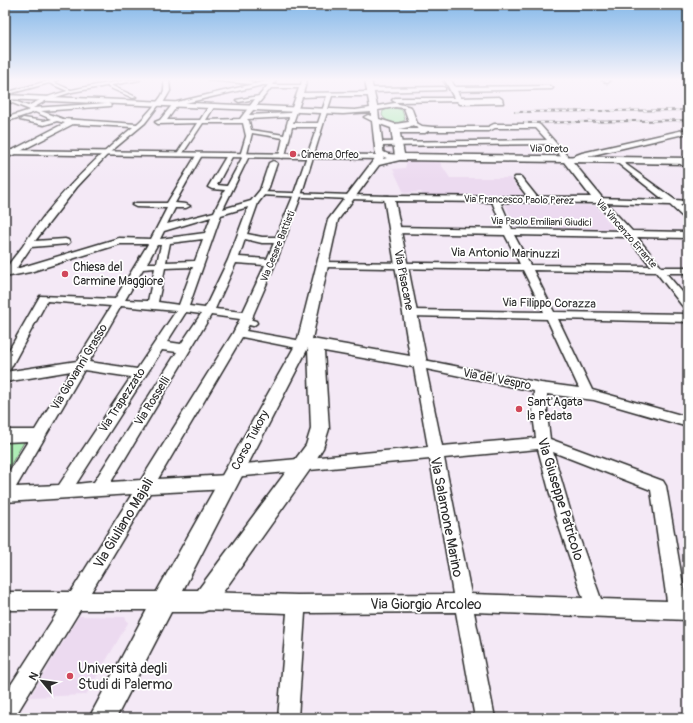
<svg xmlns="http://www.w3.org/2000/svg" width="693" height="723" font-family="Pangolin,sans-serif">
<style>
.built{fill:#ecdaf0}
.green{fill:#adedb5;stroke:#6c8c70}
.lines{fill:none;stroke-linecap:round;stroke-linejoin:round}
.pedestrian-casing{stroke:#2b2b2b;stroke-width:3}
.minor-casing{stroke:#2b2b2b;stroke-width:3}
.tertiary-casing{stroke:#2b2b2b;stroke-width:3}
.pedestrian{fill:#fff;fill-rule:evenodd}
.minor{fill:#fff;fill-rule:evenodd}
.tertiary{fill:#fff;fill-rule:evenodd}
.tram{stroke:#2b2b2b;stroke-width:1}
.rail-casing{stroke:#2b2b2b;stroke-width:2}
.rail{stroke:#fff;stroke-width:1.5;stroke-dasharray:4;stroke-linecap:butt}
.poi-dot{fill:#d1495b;stroke:#fff;stroke-width:1.5}
.labels{text-anchor:middle;stroke-width:3.5;stroke-linejoin:round;paint-order:stroke}
.far-street-label{font-size:10px;fill:#2b2b2b;stroke:#fff}
.far-poi-label{font-size:10px;fill:#2b2b2b;stroke:#fff;text-anchor:start}
.street-label{font-size:12px;fill:#2b2b2b;stroke:#fff}
.poi-label{font-size:12px;fill:#2b2b2b;stroke:#fff;text-anchor:start}
.near-street-label{font-size:14px;fill:#2b2b2b;stroke:#fff}
.near-poi-label{font-size:14px;fill:#2b2b2b;stroke:#fff;text-anchor:start}
</style>
<rect width="100%" height="100%" fill="#f4e9f6"/>
<filter id="ink" filterUnits="userSpaceOnUse"><feTurbulence type="fractalNoise" baseFrequency=".025" numOctaves="2"/><feDisplacementMap in="SourceGraphic" scale="8" xChannelSelector="R" yChannelSelector="G"/><feConvolveMatrix kernelMatrix="1 2 1 2 8 2 1 2 1" color-interpolation-filters="sRGB"/></filter>
<g filter="url(#ink)">
<g class="built">
<path d="M407 161H440L442 166 450 178H510L525 197H424L421 192 404 193 393 169 405 168Z"/>
<path d="M505 204 596 206 614 229 516 227Z"/>
<path d="M79 616 125 617 128 623 86 695 30 697Z"/>
</g>
<g class="green">
<path d="M392 107 402 110 405 120C397 125 386 123 382 115L383 111Z"/>
<path d="M26 439 5 474V440Z"/>
</g>
<g class="lines">
<g class="pedestrian-casing">
<g id="pedestrian">
<path d="M51 80H58L53 82 73 91 70 92 49 83 5 95V93Z"/>
<path d="M108 85H110L136 97 133 98 108 87Z"/>
<path d="M5 115 14 117V118L12 119 5 117Z"/>
<path d="M5 150 380 155 383 157 380 159 5 154Z"/>
<path d="M261 192 350 195 353 197 350 199 259 195 258 194Z"/>
<path d="M245 318 256 321 257 323 253 326 242 323 241 321Z"/>
</g>
</g>
<g class="minor-casing">
<g id="minor">
<path d="M127 80H140L72 92 47 100 33 108 108 103 111 105 110 106 41 111 63 119 137 124C142 120 161 99 163 93 165 89 164 84 164 80H169L170 91 163 103 158 106 145 123 109 153 77 187 35 241 65 239 68 240 70 242 68 244 31 247 16 269 119 238 151 239 167 208 136 207 132 205 136 203H167L197 154 202 155 175 203 186 204 190 206 186 208H175L167 224 214 212 225 190 212 189 208 187 227 155 230 153 233 155 217 185 227 186 242 158 240 156 246 136 243 123H203L181 156H177L176 155 197 123 158 124 155 122 160 120 173 104 177 102 271 80H276L273 85H301L302 80H307L303 93 371 92 374 94 371 96H332L300 199 276 262 253 315V316L246 331 302 341 306 342 308 345 306 348 302 349 242 337 158 479 228 475 226 471 228 466 233 465 428 447 413 363 415 360 419 359 541 383 579 388 547 319 410 316 405 313 410 310 544 312 523 270 323 267 320 266 318 264 320 262 520 264 505 235 394 233 390 230 394 227 503 229 491 199 495 197 499 199 512 229 623 231 596 202V198L664 200 615 161V159L617 158 675 200 688 201V205H680L688 212V220L685 219 670 205 606 203 632 231 688 232V238L637 237 661 267H688V273H666L688 299V309L684 308 656 272 533 270 554 312 688 314V322L558 319 592 390 688 417V427L594 400 547 394V415L550 439 663 481 666 486 686 602H688V620L474 612 495 718H475L456 612 305 613 298 718H278L287 613 203 610 197 607 194 601 197 595 203 592 297 595 453 594 430 459 233 477 236 482 233 487 228 489 150 493 91 592H164L170 595 173 601 170 607 164 610H80L14 718H5V694L59 610H5V592H71L132 494 5 502V478L28 441 5 442V430H35L71 371 5 382V372L77 361 111 306 47 301 9 371 5 372V357L40 296 115 299 148 244H120L30 272 5 277C5 265 16 256 23 246 52 200 91 162 133 127L73 124 5 159V154L65 123 57 121 44 125 20 120 23 118 44 121 51 119 35 112 5 122V118L30 110 5 100 9 97H13L12 100 28 106C59 89 93 86 127 80ZM263 85H268L259 96 236 100 239 102 255 99 240 119 206 120 214 107 211 105 209 106 200 120H167L177 106 181 104ZM271 88H299L290 113 249 115ZM327 96 318 123H293L302 97ZM289 117 284 135 251 130 249 121 247 119ZM292 127H317L292 199 276 237H262L247 234 258 203 268 190 277 163 273 161 269 163 260 190 251 201 223 209 249 156 247 154 252 133 283 138 279 156 282 158 285 156ZM248 207 228 260 206 306 205 308 189 306 221 215ZM211 217 205 233 160 239 164 231ZM514 235 627 237 651 266 530 265ZM203 239 195 261 166 262 170 243ZM245 239 262 243H274L267 259 239 257ZM157 245H161L157 263H147ZM236 263 265 265 243 312 215 309ZM193 267 179 305 158 302 165 268ZM155 268 148 301 125 300 143 269ZM121 306 176 311 137 369 89 362ZM186 312 201 314 181 344 167 342ZM211 315 240 319 233 333 141 480 111 482ZM162 350 177 352 94 482 76 484ZM426 369 534 391 533 415 536 438 442 446ZM84 370 131 377 59 485 16 487ZM538 449 557 520 583 598 471 594 444 458ZM553 452 651 490 667 601 601 599 573 520Z"/>
<path d="M208 80H246L254 82 251 84Z"/>
<path d="M602 80H609L610 81 607 83Z"/>
<path d="M550 86 553 88 552 89 453 91 450 89 453 87Z"/>
<path d="M443 87 445 88V90L370 92 367 90 370 88Z"/>
<path d="M499 97 502 99 503 103 460 104 456 100 459 98Z"/>
<path d="M413 121 422 126 432 127H488L494 124H538L540 125 569 158 582 153 688 129V133L584 157 572 161 564 160 550 144 378 146 375 144 378 142 547 140 536 128H495L489 131H428L425 133H396L393 131 396 129H419L411 124V122Z"/>
<path d="M379 150 388 154 400 155 403 157C396 162 382 158 376 152Z"/>
<path d="M680 159 688 164V170L678 162 676 161Z"/>
<path d="M515 177H521L537 197V201H531L514 179Z"/>
<path d="M347 195 389 196 393 198 389 200 350 199H347Z"/>
</g>
</g>
<g class="tertiary-casing">
<g id="tertiary">
<path d="M365 80H371L377 106 395 103 411 107 417 123 409 127 399 129 404 154 688 158V164L573 162 604 200 599 203 395 201 427 363 424 367 419 368 324 351 329 429 323 448 309 471 211 609 203 612H171L116 718H89L156 593 297 342 328 220 376 157 372 121 364 117 368 115 371 116V112L343 114 5 99V95L355 110 370 108ZM395 107 404 108 409 122 395 124 379 119 378 110ZM380 124 391 128 395 156 383 159 384 157ZM400 160 564 162 591 197 385 196 384 198 410 356 312 339 338 220 379 165ZM308 348 311 429 306 445 198 590H183Z"/>
<path d="M445 80H451L462 100 461 101 395 102 392 100 395 98H454Z"/>
</g>
</g>
<use href="#pedestrian" class="pedestrian"/>
<use href="#minor" class="minor"/>
<use href="#tertiary" class="tertiary"/>
<path class="tram" d="M442 80 452 96"/>
<g class="rail-casing">
<g id="rail">
<path d="M515 112 688 110"/>
<path d="M524 123 688 120"/>
</g>
</g>
<use href="#rail" class="rail"/>
</g>
</g>
<linearGradient id="sky" x2="0" y2="1"><stop stop-color="#84b8e9"/><stop offset="0.44" stop-color="#faf5fb"/><stop offset="1" stop-color="#faf5fb" stop-opacity="0"/></linearGradient>
<rect width="693" height="181" fill="url(#sky)"/>
<g class="poi-dot">
<circle cx="293" cy="154" r="4"/>
<circle cx="65" cy="274" r="4"/>
<circle cx="519" cy="409" r="4"/>
<circle cx="70" cy="676" r="4"/>
</g>
<g class="labels">
<g class="far-street-label">
<text transform="translate(549 148) rotate(1)" y="4">Via Oreto</text>
<text transform="translate(519 199) rotate(1)" y="4">Via Francesco Paolo Perez</text>
<text transform="translate(541 221) rotate(1)" y="4">Via Paolo Emiliani Giudici</text>
<text transform="translate(627 233) rotate(49)" y="4">Via Vincenzo Errante</text>
<text transform="translate(277 246) rotate(-68)" y="4">Via Cesare Battisti</text>
</g>
<g class="far-poi-label">
<text x="301" y="158">Cinema Orfeo</text>
</g>
<g class="street-label">
<text transform="translate(505 253) rotate(1)" y="4">Via Antonio Marinuzzi</text>
<text transform="translate(404 280) rotate(79)" y="4">Via Pisacane</text>
<text transform="translate(549 303) rotate(1)" y="4">Via Filippo Corazza</text>
<text transform="translate(79 367) rotate(-59)" y="4">Via Giovanni Grasso</text>
<text transform="translate(497 379) rotate(11)" y="4">Via del Vespro</text>
<text transform="translate(122 400) rotate(-57)" y="4">Via Trapezzato</text>
<text transform="translate(152 401) rotate(-58)" y="4">Via Rosselli</text>
<text transform="translate(250 440) rotate(-62)" y="4">Corso Tukory</text>
</g>
<g class="poi-label">
<text x="73" y="271">Chiesa del<tspan x="73" dy="14">Carmine Maggiore</tspan></text>
<text x="527" y="406">Sant'Agata<tspan x="527" dy="14">la Pedata</tspan></text>
</g>
<g class="near-street-label">
<text transform="translate(561 499) rotate(73)" y="5">Via Giuseppe Patricolo</text>
<text transform="translate(447 517) rotate(79)" y="5">Via Salamone Marino</text>
<text transform="translate(123 523) rotate(-59)" y="5">Via Giuliano Majali</text>
<text x="426" y="609">Via Giorgio Arcoleo</text>
</g>
<g class="near-poi-label">
<text x="78" y="673">Università degli<tspan x="78" dy="16">Studi di Palermo</tspan></text>
</g>
</g>
<rect width="693" height="723" fill="none" stroke="#fff" stroke-width="20"/>
<rect x="10" y="10" width="673" height="703" fill="none" stroke="#2b2b2b" stroke-width="1.5" filter="url(#ink)"/>
<g transform="translate(42 681) rotate(299)" stroke="#ffffff" stroke-width="3" paint-order="stroke">
<path d="M0-3L7 15L0 10L-7 15Z" fill="#2b2b2b"/>
<text y="-6" font-size="11" font-weight="bold" text-anchor="middle" fill="#2b2b2b">N</text>
</g>
</svg>
